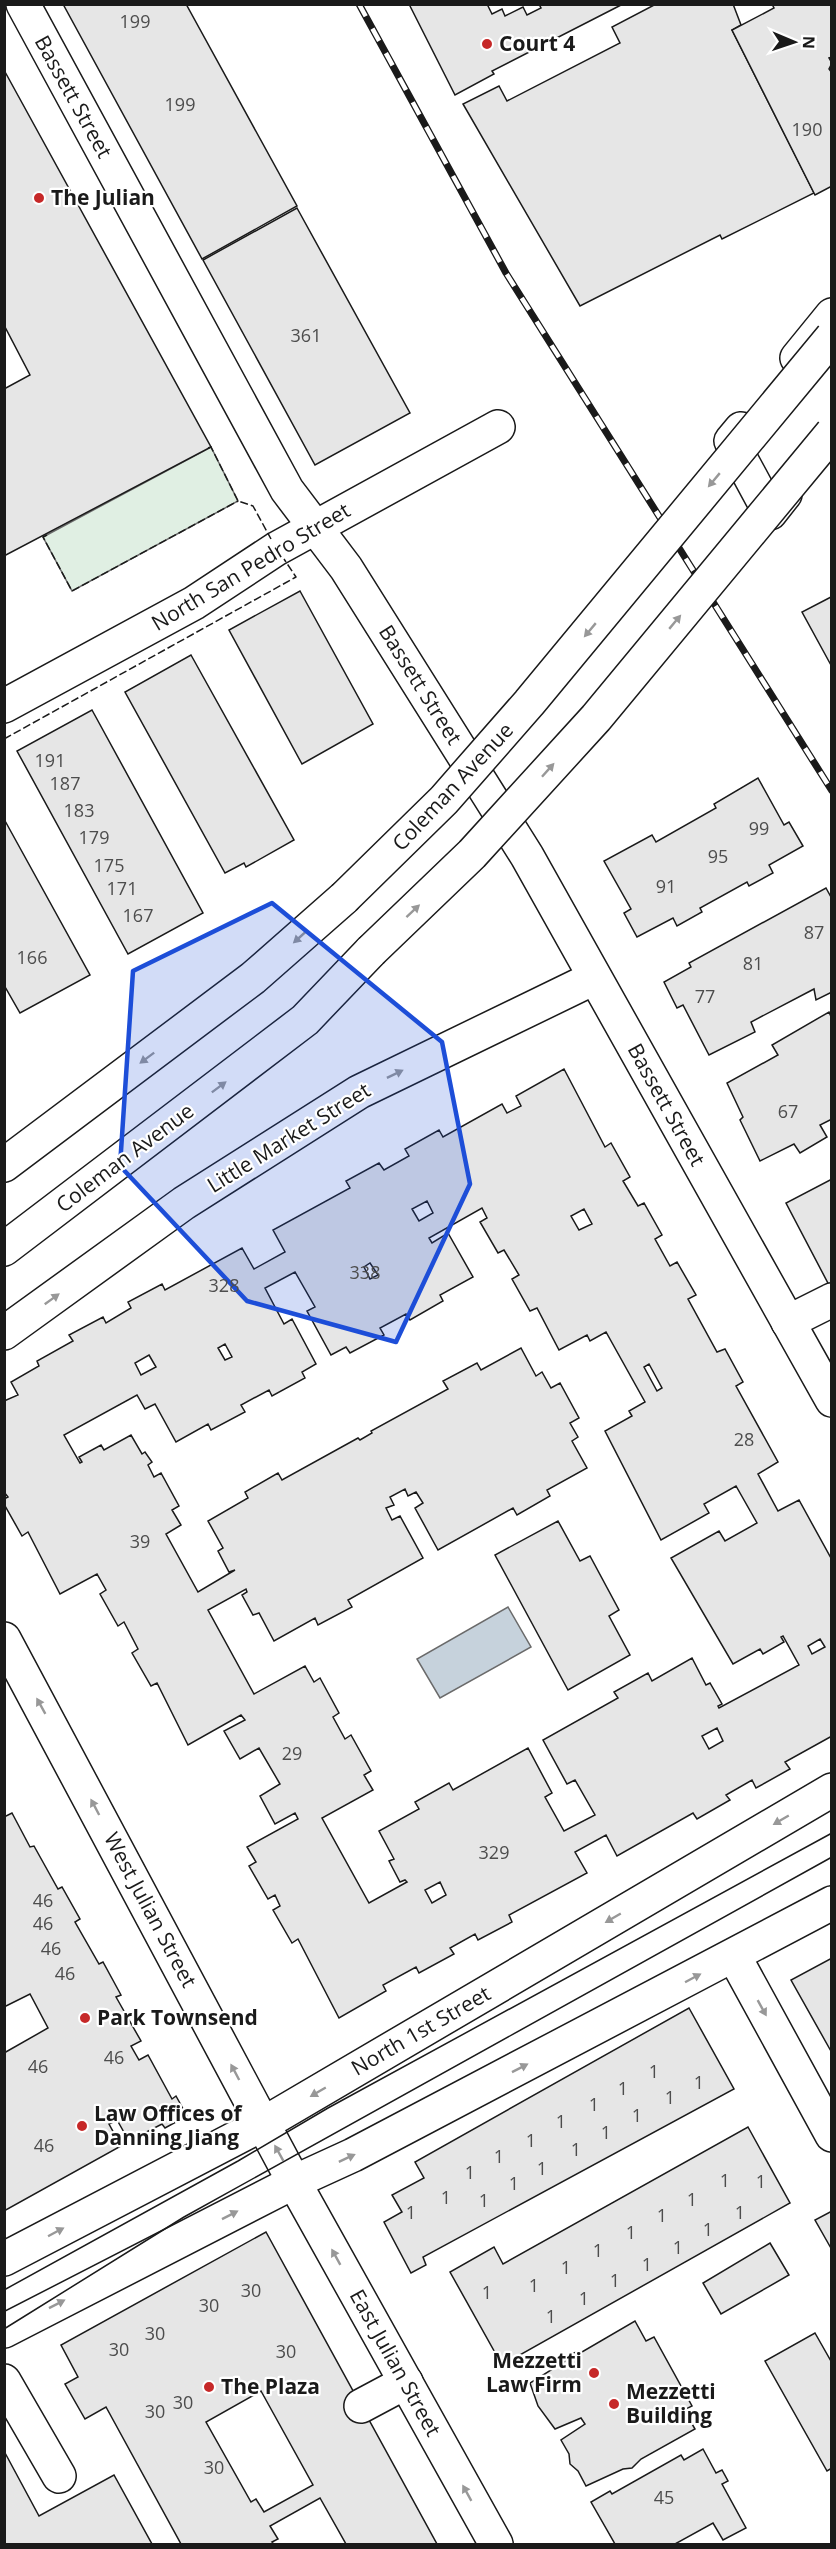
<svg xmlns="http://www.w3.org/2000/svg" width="836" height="2549" font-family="'Open Sans',sans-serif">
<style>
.green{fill:#e0efe3;stroke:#6a6a6a;stroke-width:1.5}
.water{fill:#c6d2dc;stroke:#6a6a6a;stroke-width:1.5}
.building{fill:#e6e6e6;stroke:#1a1a1a;stroke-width:1.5;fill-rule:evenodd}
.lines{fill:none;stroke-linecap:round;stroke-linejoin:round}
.minor-casing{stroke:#1a1a1a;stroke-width:36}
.major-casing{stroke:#1a1a1a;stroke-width:36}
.minor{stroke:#fff;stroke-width:33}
.major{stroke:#fff;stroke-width:33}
.tram{stroke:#1a1a1a;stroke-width:1.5}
.rail-casing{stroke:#1a1a1a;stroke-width:7}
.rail{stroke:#fff;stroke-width:4.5;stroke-dasharray:14;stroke-linecap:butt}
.major-bridge-casing{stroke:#1a1a1a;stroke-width:36;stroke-linecap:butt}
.major-bridge{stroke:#fff;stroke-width:33}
.fence{stroke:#1a1a1a;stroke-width:1.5;stroke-dasharray:8 3;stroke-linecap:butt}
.oneway{fill:#989898}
.marked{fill:#1d4ed8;fill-opacity:0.2;stroke:#1d4ed8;stroke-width:4.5;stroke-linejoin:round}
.poi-dot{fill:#c62828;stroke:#fff;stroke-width:2}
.labels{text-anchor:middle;stroke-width:4.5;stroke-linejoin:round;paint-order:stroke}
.number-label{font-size:18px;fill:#4d4d4d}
.poi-label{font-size:21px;font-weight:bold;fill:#1a1a1a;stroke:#fff;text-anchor:start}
.street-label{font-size:21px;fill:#1a1a1a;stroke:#fff}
</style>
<rect width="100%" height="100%" fill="#fff"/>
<path class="green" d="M211 447 238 501 72 591 43 537Z"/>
<path class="water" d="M508 1607 531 1647 440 1698 417 1659Z"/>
<g class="building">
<path d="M63 4H186L297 206 202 259Z"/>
<path d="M409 4H487L492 14 502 9 505 16 523 7 527 15 541 8 539 4H623L492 71 494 74 455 95Z"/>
<path d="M656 4H733L741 25 732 30 814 193 722 239 720 235 580 306 463 104 499 86 507 101 620 43 612 27Z"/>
<path d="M772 4H832V57L829 58 832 63 829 69 832 73V186L815 195 732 30 774 8Z"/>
<path d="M4 70 211 447 4 556V389L30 375 4 325Z"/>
<path d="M297 208 410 413 315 465 203 260Z"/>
<path d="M300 591 373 724 302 764 229 630Z"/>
<path d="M831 597 832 598V667L802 612Z"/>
<path d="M191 655 294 840 246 867 244 863 225 873 125 692Z"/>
<path d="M92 710 203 913 128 954 17 751Z"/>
<path d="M758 778 784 825 789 822 803 846 769 865 773 873 749 886 747 882 700 908 702 912 677 926 673 918 637 937 624 913 631 909 604 861 652 835 656 842 716 808 714 804Z"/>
<path d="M4 819 90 975 20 1013 4 985Z"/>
<path d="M826 888 832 899V992L816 1000 814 989 751 1022 755 1032 709 1055 683 1005 677 1008 664 982 691 967 689 963Z"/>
<path d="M829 1012 832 1019V1119L820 1125 827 1137 800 1153 794 1144 760 1161 740 1120 743 1117 727 1083 778 1055 772 1045Z"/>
<path d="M564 1069 605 1147 611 1143 630 1177 623 1181 638 1206 644 1203 662 1235 655 1239 670 1266 677 1262 696 1295 688 1299 717 1352 725 1349 743 1382 736 1386 778 1462 758 1474 778 1511 799 1500 832 1560V1736L785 1762 790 1769 756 1788 752 1780 726 1795 730 1800 697 1819 693 1813 617 1856 606 1835 575 1852 587 1873 509 1915 512 1922 478 1940 475 1934 450 1948 454 1954 419 1973 416 1967 383 1985 386 1991 339 2018 298 1939 292 1943 273 1910 280 1906 275 1895 268 1899 249 1866 256 1862 247 1847 298 1819 295 1813 275 1824 260 1796 280 1784 259 1748 240 1759 224 1731 245 1720 241 1715 188 1745 157 1683 151 1686 132 1653 138 1649 124 1622 118 1626 100 1594 106 1590 97 1574 60 1594 28 1532 22 1536 4 1504V1499L8 1497 4 1492V1401L18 1395 11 1382 39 1366 37 1361 73 1341 69 1335 103 1317 106 1323 131 1308 128 1302 162 1284 165 1290 242 1248 254 1269 285 1252 273 1230 350 1188 346 1181 379 1163 384 1170 409 1156 405 1149 439 1130 443 1137 502 1104 507 1113 521 1106 516 1096ZM427 1201 433 1213 419 1221 412 1209ZM482 1208 487 1218 480 1222 498 1253 504 1250 519 1275 512 1279 530 1311 537 1308 559 1350 587 1335 590 1341 606 1332 645 1402 629 1411 632 1416 605 1431 661 1540 709 1513 704 1504 736 1486 757 1523 725 1541 719 1531 671 1558 733 1664 760 1649 763 1654 784 1642 781 1637 783 1636 799 1665 719 1708 718 1706 722 1704 710 1683 706 1685 692 1658 652 1681 648 1673 614 1692 618 1698 543 1740 567 1784 575 1780 595 1815 564 1831 545 1797 552 1793 528 1748 453 1790 449 1783 415 1802 419 1809 379 1831 394 1859 389 1861 400 1882 405 1880 407 1882 369 1903 322 1818 373 1790 364 1775 371 1771 351 1735 345 1739 333 1717 339 1713 320 1678 314 1682 305 1666 254 1694 208 1610 246 1589 247 1592 242 1595 253 1615 259 1613 274 1641 315 1618 318 1625 352 1607 348 1600 423 1558 400 1516 392 1520 386 1508 394 1505 390 1497 405 1489 408 1496 416 1492 423 1503 415 1508 438 1550 513 1508 517 1515 550 1496 547 1490 587 1468 572 1441 578 1437 570 1423 579 1418 560 1383 551 1388 542 1372 536 1376 521 1348 481 1370 477 1363 443 1381 448 1389 371 1431 372 1433 360 1440 358 1438 282 1480 278 1473 245 1492 248 1498 208 1521 223 1548 218 1551 229 1572 235 1570 198 1592 166 1534 181 1525 172 1510 179 1506 161 1473 154 1477 148 1465 152 1462 145 1452 142 1454 131 1435 104 1450 101 1445 79 1457 82 1462 80 1463 64 1435 137 1395 145 1409 155 1404 176 1442 208 1424 211 1430 245 1412 241 1405 269 1390 272 1396 305 1378 302 1372 316 1364 292 1319 284 1324 265 1288 295 1272 315 1307 307 1311 331 1355 346 1347 350 1353 384 1335 380 1328 406 1314 410 1320 443 1301 440 1295 473 1277 448 1233 432 1243 429 1238ZM584 1209 592 1224 579 1230 571 1216ZM370 1263 378 1275 370 1279 364 1267ZM225 1344 232 1357 225 1360 218 1348ZM149 1355 156 1367 141 1375 135 1363ZM649 1364 662 1388 657 1391 644 1367ZM820 1639 825 1647 812 1654 808 1646ZM717 1728 723 1741 709 1749 702 1736ZM440 1882 446 1895 432 1903 425 1890Z"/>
<path d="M832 1179V1286L830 1287 786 1203Z"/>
<path d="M558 1521 580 1561 590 1556 619 1610 609 1616 630 1655 568 1690 495 1555Z"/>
<path d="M12 1813 30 1847 34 1846 58 1889 62 1887 80 1919 75 1922 99 1964 103 1962 121 1995 116 1997 141 2041 131 2046 139 2060 148 2055 172 2099 176 2096 187 2116 165 2128 162 2124 129 2141 117 2120 109 2124 121 2146 4 2211V2053L48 2028 30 1994 4 2007V1817Z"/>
<path d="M832 1958V2053L791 1980Z"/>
<path d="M689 2008 734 2089 423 2257 426 2265 411 2273 384 2222 402 2212 392 2195 424 2178 415 2162Z"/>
<path d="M748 2127 790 2203 502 2365 450 2272 494 2247 503 2264Z"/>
<path d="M832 2211V2250L815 2220Z"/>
<path d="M266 2232 437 2544H346L320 2498 270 2526 278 2539 272 2542 274 2544H181L106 2407 85 2419 65 2384 78 2377 61 2345ZM261 2391 313 2485 264 2512 256 2499 251 2502 206 2422Z"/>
<path d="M770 2243 789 2275 721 2314 703 2283Z"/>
<path d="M635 2321 646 2341 654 2337 692 2406 684 2410 695 2429 641 2459 632 2468 623 2469 586 2486 578 2471 570 2464 569 2454 561 2440 585 2424 581 2418 555 2429 538 2406 530 2383 564 2362 571 2353 582 2352Z"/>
<path d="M815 2333 832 2363V2468L827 2471 765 2361Z"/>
<path d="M703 2449 716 2473 722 2470 728 2481 722 2484 746 2528 723 2540 713 2523 675 2544H615L591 2502 610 2491 612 2494 681 2455 684 2460Z"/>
<path d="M4 2451 39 2516 114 2475 152 2544H4Z"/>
</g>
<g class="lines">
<g class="minor-casing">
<g id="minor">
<path d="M23 4 287 490 346 568 527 856 832 1400"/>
<path d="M797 358 832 315"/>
<path d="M741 429 731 441 770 513 785 494"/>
<path d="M4 706 194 603 276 549 498 427"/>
<path d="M788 1322 832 1300"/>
<path d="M4 1333 184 1203 359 1092 594 978"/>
<path d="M734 1956 832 2135"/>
<path d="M4 2259 263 2124"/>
<path d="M4 2331 294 2182"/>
<path d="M4 2381 59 2476"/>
<path d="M361 2406 406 2382"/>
</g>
</g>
<g class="major-casing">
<g id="major">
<path d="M4 1165 253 978 344 898"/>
<path d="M4 1249 305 1020 371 951"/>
<path d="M4 1639 294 2182 496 2544"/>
<path d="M263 2124 832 1790"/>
<path d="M294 2182 353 2155 832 1903"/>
</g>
</g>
<use href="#minor" class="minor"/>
<use href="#major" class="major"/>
<g class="tram">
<path d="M4 2290 238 2161 328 2108 832 1833"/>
<path d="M4 2329 184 2217 832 1857"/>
</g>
<g class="rail-casing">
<path id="rail" d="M359 4 506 273 832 791"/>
</g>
<use href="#rail" class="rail"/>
<g class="major-bridge-casing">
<g id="major-bridge">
<path d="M344 898 444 800 529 703 832 337"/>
<path d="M371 951 472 854 596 718 832 433"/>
</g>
</g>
<use href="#major-bridge" class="major-bridge"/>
<g class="fence">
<path d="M208 448 211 447 238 501 253 506 271 539"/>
<path d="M47 535 43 537 72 591 238 501"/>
<path d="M4 739 296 577 284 559"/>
</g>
</g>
<defs><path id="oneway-solid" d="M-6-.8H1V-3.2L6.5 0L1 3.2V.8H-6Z" transform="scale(1.5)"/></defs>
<g class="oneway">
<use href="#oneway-solid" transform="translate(714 480) rotate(130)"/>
<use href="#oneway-solid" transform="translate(675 622) rotate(-50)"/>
<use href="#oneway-solid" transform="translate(590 630) rotate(130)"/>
<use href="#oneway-solid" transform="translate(548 770) rotate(-48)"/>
<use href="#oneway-solid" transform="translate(413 911) rotate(-43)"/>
<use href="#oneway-solid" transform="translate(300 937) rotate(138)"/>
<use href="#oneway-solid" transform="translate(147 1058) rotate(143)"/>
<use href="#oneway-solid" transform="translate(395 1074) rotate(-26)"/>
<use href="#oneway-solid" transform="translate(219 1087) rotate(-37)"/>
<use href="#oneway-solid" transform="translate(52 1299) rotate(-36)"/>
<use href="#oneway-solid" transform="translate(41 1706) rotate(-119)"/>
<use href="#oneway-solid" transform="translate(95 1807) rotate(-118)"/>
<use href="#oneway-solid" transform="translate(781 1820) rotate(150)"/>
<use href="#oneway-solid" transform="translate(613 1918) rotate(150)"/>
<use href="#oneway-solid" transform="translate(693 1978) rotate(-28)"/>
<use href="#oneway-solid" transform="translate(762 2008) rotate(61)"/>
<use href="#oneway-solid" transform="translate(520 2068) rotate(-27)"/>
<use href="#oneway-solid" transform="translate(235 2072) rotate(-118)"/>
<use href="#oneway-solid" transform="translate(318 2092) rotate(150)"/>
<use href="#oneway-solid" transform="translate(279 2153) rotate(-119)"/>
<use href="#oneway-solid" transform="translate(347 2158) rotate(-25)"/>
<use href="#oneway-solid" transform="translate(230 2215) rotate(-27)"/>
<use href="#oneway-solid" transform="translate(56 2232) rotate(-28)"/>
<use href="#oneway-solid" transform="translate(336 2257) rotate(-119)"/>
<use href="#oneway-solid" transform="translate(57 2304) rotate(-27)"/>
<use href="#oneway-solid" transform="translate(467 2493) rotate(-119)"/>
</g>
<path class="marked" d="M272 903 442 1042 470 1184 396 1342 247 1301 120 1166 133 971Z"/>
<g class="poi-dot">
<circle cx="487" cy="44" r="6"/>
<circle cx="39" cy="198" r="6"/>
<circle cx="85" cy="2018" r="6"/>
<circle cx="82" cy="2126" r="6"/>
<circle cx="594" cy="2373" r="6"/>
<circle cx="209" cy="2387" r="6"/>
<circle cx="614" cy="2404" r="6"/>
</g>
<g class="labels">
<g class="number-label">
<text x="135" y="28">199</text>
<text x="180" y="111">199</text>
<text x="807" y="136">190</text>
<text x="306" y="342">361</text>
<text x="50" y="767">191</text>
<text x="65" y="790">187</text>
<text x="79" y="817">183</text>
<text x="759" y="835">99</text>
<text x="94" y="844">179</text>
<text x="718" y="863">95</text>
<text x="109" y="872">175</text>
<text x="666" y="893">91</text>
<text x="122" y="895">171</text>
<text x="138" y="922">167</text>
<text x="814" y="939">87</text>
<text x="32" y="964">166</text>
<text x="753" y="970">81</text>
<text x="705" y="1003">77</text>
<text x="788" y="1118">67</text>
<text x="365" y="1279">338</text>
<text x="224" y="1292">328</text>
<text x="744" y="1446">28</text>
<text x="140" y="1548">39</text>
<text x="292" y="1760">29</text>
<text x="494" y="1859">329</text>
<text x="43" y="1907">46</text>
<text x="43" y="1930">46</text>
<text x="51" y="1955">46</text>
<text x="65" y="1980">46</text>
<text x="114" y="2064">46</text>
<text x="38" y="2073">46</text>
<text x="654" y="2078">1</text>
<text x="699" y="2089">1</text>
<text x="623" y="2095">1</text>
<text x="670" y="2104">1</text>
<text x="594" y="2111">1</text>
<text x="637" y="2122">1</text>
<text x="561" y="2128">1</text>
<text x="606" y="2139">1</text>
<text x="531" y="2147">1</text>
<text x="44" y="2152">46</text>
<text x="576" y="2156">1</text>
<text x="499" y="2163">1</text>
<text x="542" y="2175">1</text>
<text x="470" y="2179">1</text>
<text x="725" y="2187">1</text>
<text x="761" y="2188">1</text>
<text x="514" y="2190">1</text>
<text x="446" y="2204">1</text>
<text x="692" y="2206">1</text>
<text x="484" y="2207">1</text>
<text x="411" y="2219">1</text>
<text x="740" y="2219">1</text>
<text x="662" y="2222">1</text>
<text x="708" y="2236">1</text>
<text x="631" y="2239">1</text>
<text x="678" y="2254">1</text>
<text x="598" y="2257">1</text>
<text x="647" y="2271">1</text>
<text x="566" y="2274">1</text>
<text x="615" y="2287">1</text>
<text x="534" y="2292">1</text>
<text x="251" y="2297">30</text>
<text x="487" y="2299">1</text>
<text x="584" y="2305">1</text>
<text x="209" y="2312">30</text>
<text x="551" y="2323">1</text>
<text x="155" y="2340">30</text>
<text x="119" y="2356">30</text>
<text x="286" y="2358">30</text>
<text x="183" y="2409">30</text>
<text x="155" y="2418">30</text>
<text x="214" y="2474">30</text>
<text x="664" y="2504">45</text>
</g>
<g class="poi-label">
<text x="499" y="51">Court 4</text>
<text x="51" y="205">The Julian</text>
<text x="97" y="2025">Park Townsend</text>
<text x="94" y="2121">Law Offices of<tspan x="94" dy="24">Danning Jiang</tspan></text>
<text x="582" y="2368" text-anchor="end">Mezzetti<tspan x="582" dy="24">Law Firm</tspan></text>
<text x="221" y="2394">The Plaza</text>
<text x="626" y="2399">Mezzetti<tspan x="626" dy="24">Building</tspan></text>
</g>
<g class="street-label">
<text transform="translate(73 97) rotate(61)" y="7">Bassett Street</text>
<text transform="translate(251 567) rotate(-31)" y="7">North San Pedro Street</text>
<text transform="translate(420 685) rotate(58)" y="7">Bassett Street</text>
<text transform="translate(453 787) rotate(-47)" y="7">Coleman Avenue</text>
<text transform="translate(666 1105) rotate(61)" y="7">Bassett Street</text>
<text transform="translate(289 1138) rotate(-32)" y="7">Little Market Street</text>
<text transform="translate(125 1158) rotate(-37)" y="7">Coleman Avenue</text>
<text transform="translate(150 1910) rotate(62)" y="7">West Julian Street</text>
<text transform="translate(421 2031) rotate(-30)" y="7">North 1st Street</text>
<text transform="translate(395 2363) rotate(61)" y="7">East Julian Street</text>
</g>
</g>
<rect width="836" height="2549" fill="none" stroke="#1a1a1a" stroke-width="12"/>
<g transform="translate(794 42) rotate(92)" stroke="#ffffff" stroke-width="4.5" paint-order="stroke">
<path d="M0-4.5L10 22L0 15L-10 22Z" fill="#1a1a1a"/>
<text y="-9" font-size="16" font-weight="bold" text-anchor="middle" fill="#1a1a1a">N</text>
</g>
</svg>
